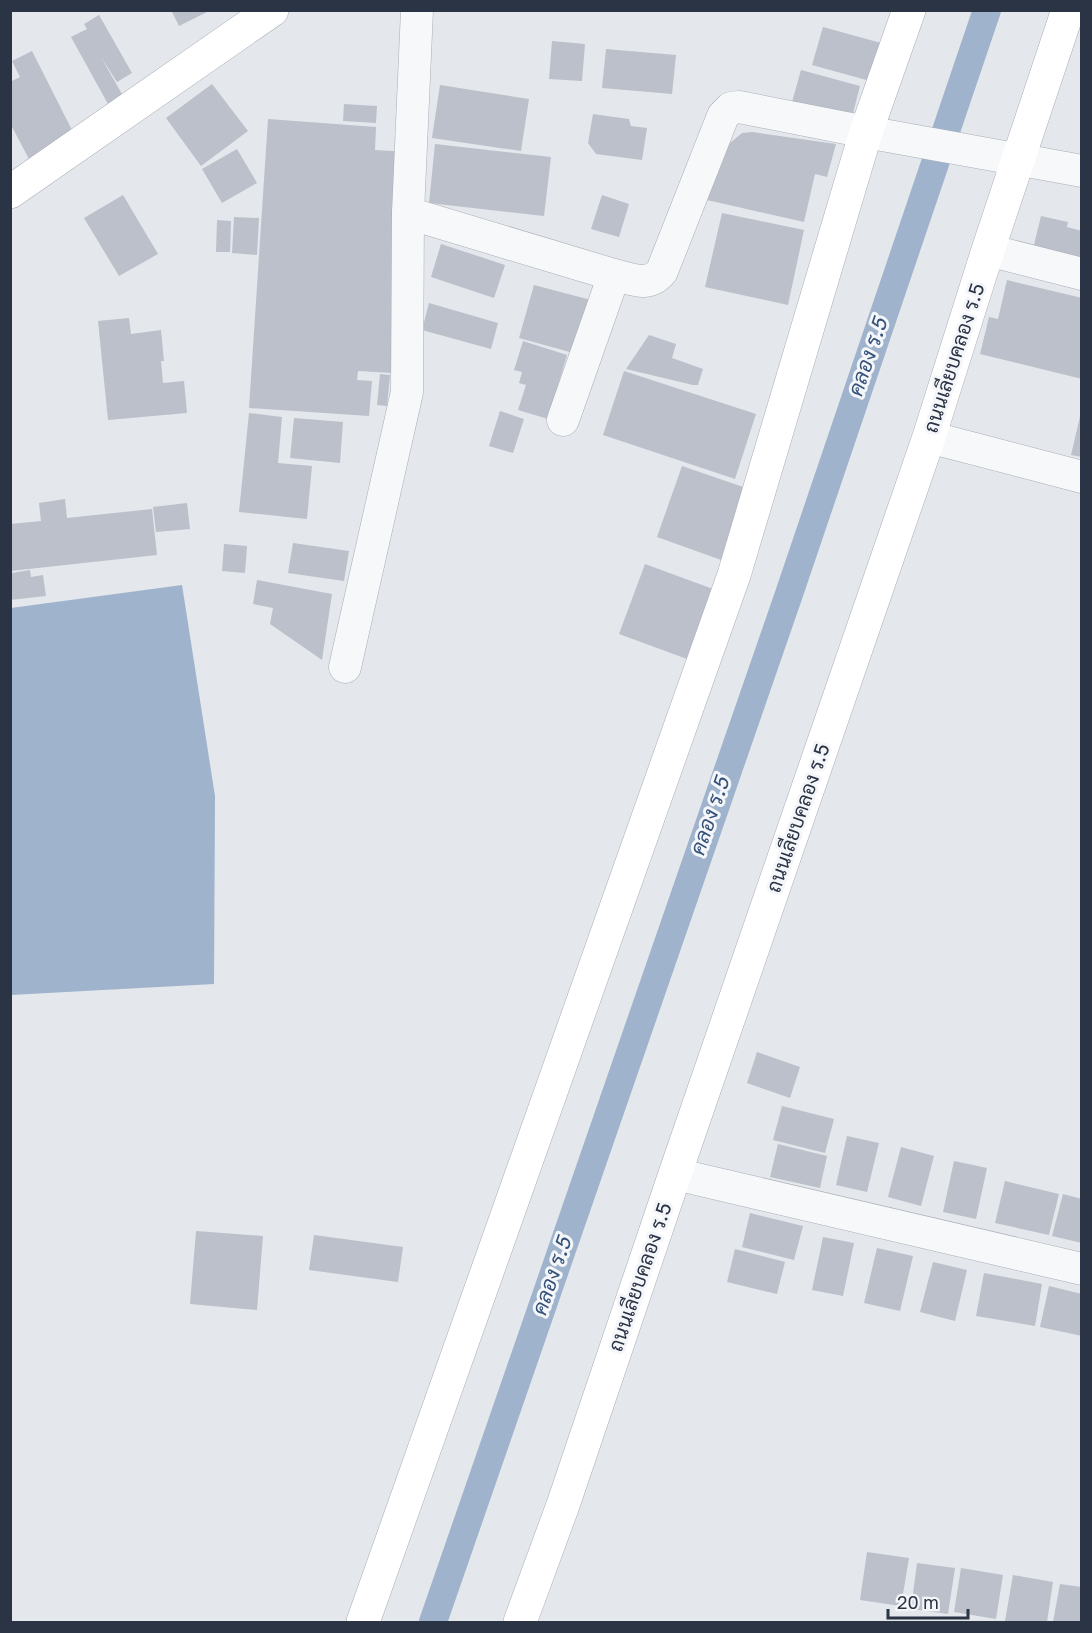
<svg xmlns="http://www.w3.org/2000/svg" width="1092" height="1633" font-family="'Golos Text',Sarabun,sans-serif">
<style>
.water{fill:#9fb4cc}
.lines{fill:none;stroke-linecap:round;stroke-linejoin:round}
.canal{stroke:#9fb4cc;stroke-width:28}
.building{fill:#bbc0ca}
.street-casing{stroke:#a9aeb7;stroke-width:33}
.secondary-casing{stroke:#a9aeb7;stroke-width:34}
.street{stroke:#f7f8fa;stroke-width:32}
.secondary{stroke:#fff;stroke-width:33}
.labels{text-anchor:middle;stroke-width:6;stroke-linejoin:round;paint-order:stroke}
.street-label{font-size:20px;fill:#2b3445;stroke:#f4f6f9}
.water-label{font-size:21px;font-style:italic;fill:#34527a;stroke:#f4f6f9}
</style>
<rect width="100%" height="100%" fill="#e4e7ec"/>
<path class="water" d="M182 585 215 796 214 984 11 995V608Z"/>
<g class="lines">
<path class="canal" d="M433 1622 789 594 987 10"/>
</g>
<g class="building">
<path d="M171 10H211L179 26Z"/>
<path d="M99 15 132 73 117 82 101 57 123 96 108 104 71 37 87 29 84 24Z"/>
<path d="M823 27 881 43 870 81 812 65Z"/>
<path d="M552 41 585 44 582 81 549 79Z"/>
<path d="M606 49 676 55 672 94 602 88Z"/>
<path d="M32 51 76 138 30 161 10 123V82L20 77 12 61Z"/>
<path d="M801 70 860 86 852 117 792 102Z"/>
<path d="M212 84 248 131 201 166 166 118Z"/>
<path d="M440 85 529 99 521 151 432 138Z"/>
<path d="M344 104 377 106 376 123 343 121Z"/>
<path d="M593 114 629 119 631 126 647 128 642 160 596 154 588 143Z"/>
<path d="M268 119 376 127 375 150 408 152 393 373 358 371 357 380 372 381 369 416 249 408Z"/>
<path d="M752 132 836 144 827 177 815 174 804 222 707 200 730 143 742 133Z"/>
<path d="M435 144 551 157 544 216 429 203Z"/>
<path d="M237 149 257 183 222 203 202 169Z"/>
<path d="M123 195 158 254 119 276 84 218Z"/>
<path d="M602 195 629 204 619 237 591 229Z"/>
<path d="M722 213 804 230 788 305 705 287Z"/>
<path d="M1041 216 1068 222 1067 227 1082 231V260L1032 253Z"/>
<path d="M234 217 259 218 257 255 232 253Z"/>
<path d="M217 220 231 221 230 252H216Z"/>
<path d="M441 244 505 265 494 298 431 277Z"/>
<path d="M1007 280 1082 298V379L980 354 989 317 998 319Z"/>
<path d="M534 285 591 300 577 354 519 338Z"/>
<path d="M429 303 498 323 491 349 422 330Z"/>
<path d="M129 318 131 334 161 330 164 361H161L163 383 184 381 187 413 108 420 98 321Z"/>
<path d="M649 335 676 344 672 358 703 369 698 385H693L626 369Z"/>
<path d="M523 341 567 355 548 419 518 410 526 385 519 383 522 372 514 370Z"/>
<path d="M624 371 756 414 735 479 603 435Z"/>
<path d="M380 374 390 375 387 406 377 405Z"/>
<path d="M500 411 524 419 513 453 489 446Z"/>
<path d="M1081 412H1082V457L1071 455Z"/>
<path d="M249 413 282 417 278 463 312 466 307 519 239 512Z"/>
<path d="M294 418 343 422 340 463 290 458Z"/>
<path d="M682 466 749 489 724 561 657 537Z"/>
<path d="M65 499 67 518 152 509 157 555 10 571V524L41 521 39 503Z"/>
<path d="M187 503 190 529 156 532 153 507Z"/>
<path d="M293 543 349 551 344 581 288 573Z"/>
<path d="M224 544 247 546 245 573 222 571Z"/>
<path d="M645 564 713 589 687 659 619 634Z"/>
<path d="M30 570 31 577 43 575 46 596 10 600 12 573Z"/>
<path d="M257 580 332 594 322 660 270 624 273 608 253 604Z"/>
<path d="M757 1052 800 1067 790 1098 747 1083Z"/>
<path d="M782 1106 834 1119 825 1153 773 1140Z"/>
<path d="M847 1136 879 1143 867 1192 836 1185Z"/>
<path d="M778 1144 827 1156 820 1188 770 1177Z"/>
<path d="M901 1147 934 1156 921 1206 888 1197Z"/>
<path d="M954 1161 987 1168 976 1219 943 1212Z"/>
<path d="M1005 1181 1059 1194 1049 1235 995 1223Z"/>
<path d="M1063 1194 1082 1199V1243L1052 1236Z"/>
<path d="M750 1213 803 1226 794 1260 742 1247Z"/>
<path d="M196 1231 263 1236 257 1310 190 1304Z"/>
<path d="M314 1235 403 1247 398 1282 309 1270Z"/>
<path d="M823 1237 854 1243 843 1296 812 1290Z"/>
<path d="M877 1248 913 1256 900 1311 864 1303Z"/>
<path d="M735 1249 785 1262 777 1294 727 1282Z"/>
<path d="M933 1262 967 1270 955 1321 920 1312Z"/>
<path d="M984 1273 1042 1284 1035 1326 976 1316Z"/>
<path d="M1049 1286 1082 1294V1336L1040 1327Z"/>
<path d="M867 1552 909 1558 901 1606 860 1600Z"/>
<path d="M917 1563 955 1568 948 1614 911 1609Z"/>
<path d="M961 1568 1003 1575 996 1619 954 1612Z"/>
<path d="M1013 1575 1053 1582 1047 1622 1005 1621Z"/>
<path d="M1060 1584 1082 1587V1622H1053Z"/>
</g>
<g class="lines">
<g class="street-casing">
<g id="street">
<path d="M408 213 614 275C632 279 649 288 662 271L723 116 731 108 739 107 866 132 1082 171"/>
<path d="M988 250 1082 274"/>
<path d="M563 420 614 275"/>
<path d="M929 437 1082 477"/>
<path d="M345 667 407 392 408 213 417 10"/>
<path d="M675 1174 1082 1269"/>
</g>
</g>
<g class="secondary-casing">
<g id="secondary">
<path d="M10 192 272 10"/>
<path d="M363 1622 734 575 866 132 909 10"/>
<path d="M520 1622 563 1505 675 1174 929 437 988 250 1068 10"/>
</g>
</g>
<use href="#street" class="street"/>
<use href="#secondary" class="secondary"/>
</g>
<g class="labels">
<g class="street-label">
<text transform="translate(954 358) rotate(-72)" y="7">ถนนเลียบคลอง ร.5</text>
<text transform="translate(798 818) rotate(-71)" y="7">ถนนเลียบคลอง ร.5</text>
<text transform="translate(640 1277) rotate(-71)" y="7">ถนนเลียบคลอง ร.5</text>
</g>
<g class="water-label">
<text transform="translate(868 357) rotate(-71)" y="7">คลอง ร.5</text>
<text transform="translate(710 816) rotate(-71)" y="7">คลอง ร.5</text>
<text transform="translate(552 1276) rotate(-71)" y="7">คลอง ร.5</text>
</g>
</g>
<rect width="1092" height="1633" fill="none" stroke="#2b3445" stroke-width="24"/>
<path d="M888 1609v9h80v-9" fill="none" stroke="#2b3445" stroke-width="3"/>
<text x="897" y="1609" font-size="18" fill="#2b3445" stroke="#f4f6f9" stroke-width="4.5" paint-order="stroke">20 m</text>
</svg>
